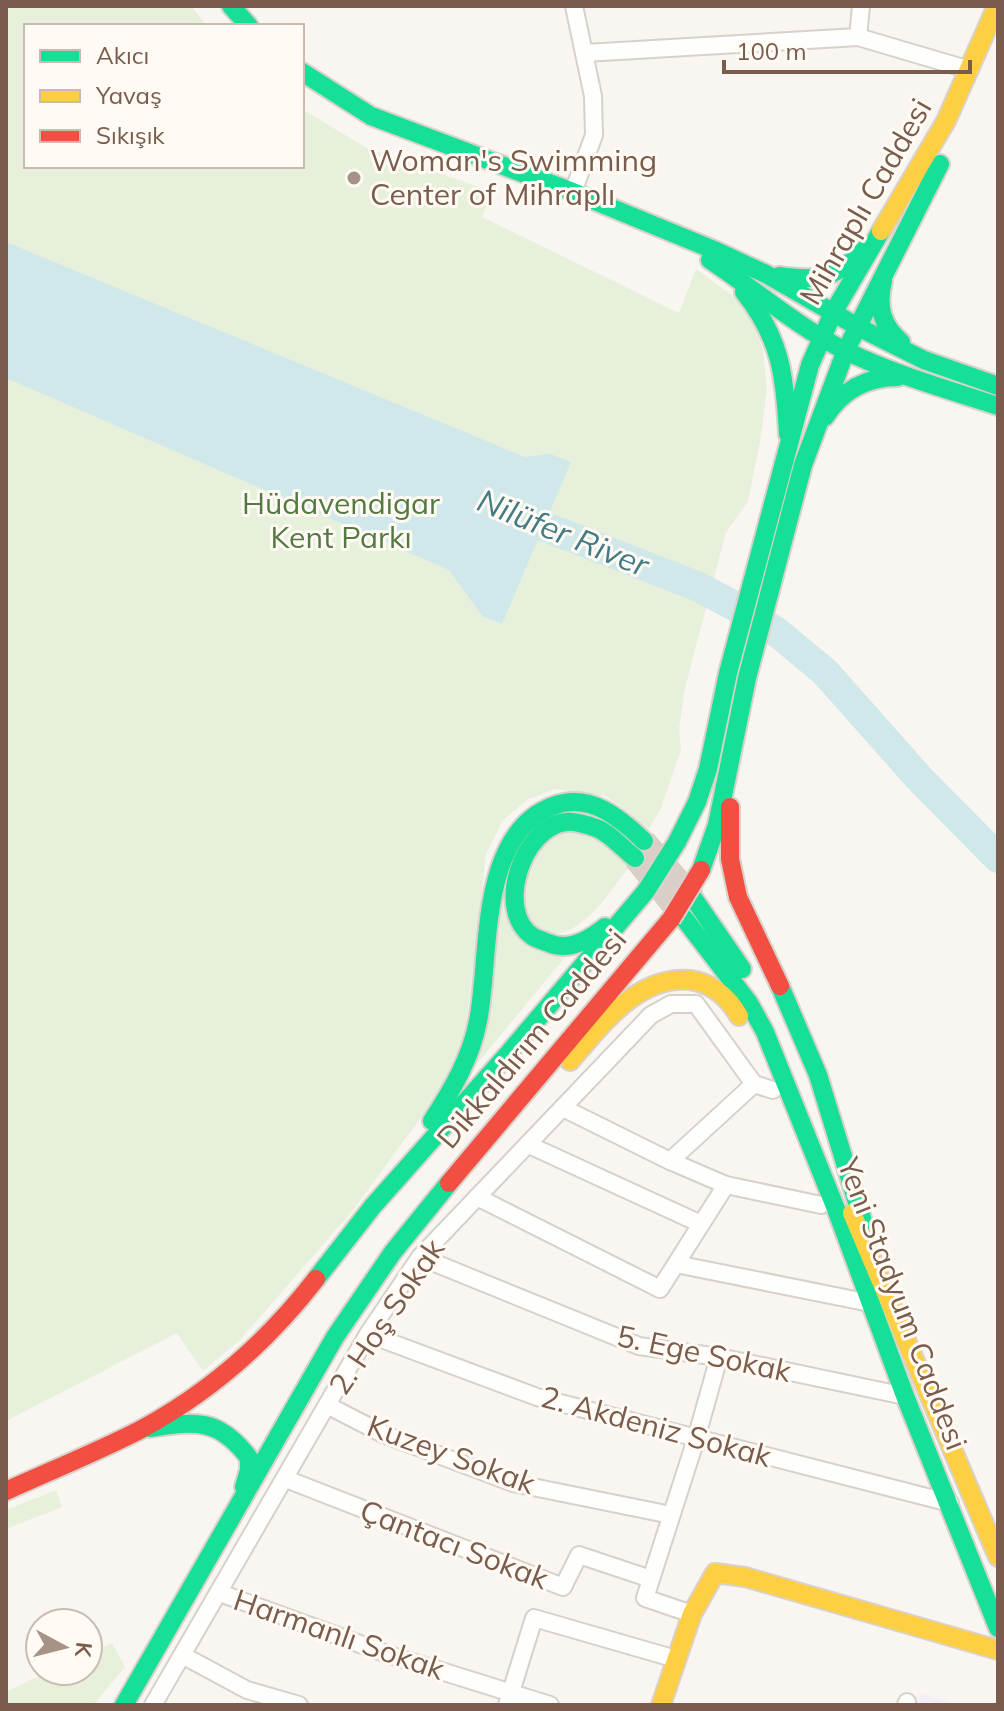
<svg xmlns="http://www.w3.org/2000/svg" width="1004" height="1711" font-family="Mulish,sans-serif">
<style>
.education{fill:#f6eef6}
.green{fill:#e7f0db}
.water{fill:#d0e8ea}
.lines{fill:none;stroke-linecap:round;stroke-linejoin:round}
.river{stroke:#d0e8ea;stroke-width:30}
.primary-tunnel{stroke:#d9cfc7;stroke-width:24;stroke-dasharray:24 12;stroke-linecap:butt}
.street-casing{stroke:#d7d1cb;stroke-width:20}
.fast-casing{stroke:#d9d2cb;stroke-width:22}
.slow-casing{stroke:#d9d2cb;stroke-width:22}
.jam-casing{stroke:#d9d2cb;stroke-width:22}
.street{stroke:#fefefd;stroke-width:16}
.fast{stroke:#16e098;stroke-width:18}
.slow{stroke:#ffcf43;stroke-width:18}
.jam{stroke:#f24e42;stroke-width:18}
.fast-bridge-casing{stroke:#dad1cc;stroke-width:22;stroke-linecap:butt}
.jam-bridge-casing{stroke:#dad1cc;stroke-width:22;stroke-linecap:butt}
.fast-bridge{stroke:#16e098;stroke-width:18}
.jam-bridge{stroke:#f24e42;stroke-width:18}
.poi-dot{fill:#a69286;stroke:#fffaf3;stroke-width:3}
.labels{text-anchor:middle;stroke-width:6;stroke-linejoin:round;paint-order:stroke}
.poi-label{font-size:30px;fill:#7a5c4d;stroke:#fffaf3;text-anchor:start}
.street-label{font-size:30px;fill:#7a5c4d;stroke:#fffaf3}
.park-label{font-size:30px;fill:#537a41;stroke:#fffaf3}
.water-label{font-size:32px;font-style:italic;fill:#437c86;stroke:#fffaf3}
</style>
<rect width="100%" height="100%" fill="#f9f5f0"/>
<path class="education" d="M921 1693 959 1705H916Z"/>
<g class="green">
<path d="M6 6H191L207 26H26V166H302V109L365 147 493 192 482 217 679 313 696 269 736 298 753 318 763 351 767 390 760 441 748 501 726 532 685 688 679 729 681 750 661 808 648 831 627 811 606 796 555 789 527 800 502 821 486 855 465 1036 452 1075 354 1209 240 1340 203 1371 177 1333 6 1421Z"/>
<path d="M570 830 595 836 629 867C613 887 593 919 569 930 518 953 516 871 542 843 548 837 562 834 570 830Z"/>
<path d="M503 897C513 938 523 953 566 956L471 1071Z"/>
<path d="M56 1490 62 1507 6 1529V1510Z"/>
<path d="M112 1643 125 1667 93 1705H6V1692L50 1671H88V1654Z"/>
</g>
<path class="water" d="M6 242 525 457 550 454 571 462 502 624 482 616 449 570 6 378Z"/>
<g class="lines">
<path class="river" d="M507 512 699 587 753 616 778 633 825 672 919 778 998 858"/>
<g class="primary-tunnel">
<path d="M644 841 694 899"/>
<path d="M635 858 683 917"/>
</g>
<g class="street-casing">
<g id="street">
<path d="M858 37 970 70"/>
<path d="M585 53 858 37 861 6"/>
<path d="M573 192 594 135 593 96 574 6"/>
<path d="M563 1108 670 1161 726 1185 821 1205"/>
<path d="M529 1145 701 1224"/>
<path d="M670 1161 754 1084 773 1090"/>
<path d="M477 1197 660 1289 726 1185"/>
<path d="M420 1257 639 1346 719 1357 905 1396"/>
<path d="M676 1264 870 1303"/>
<path d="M368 1334 537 1397 950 1503"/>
<path d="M327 1405 383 1434 513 1483 671 1515"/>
<path d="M286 1479 563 1587 579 1555 651 1579"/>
<path d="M220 1593 390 1655 550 1705"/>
<path d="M692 1614 645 1598 696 1439 719 1357"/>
<path d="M184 1656 247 1690 299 1705"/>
<path d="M153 1705 368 1334 420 1257 651 1015 671 1004H696L754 1084"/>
<path d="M507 1705 534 1618 676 1659"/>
<path d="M906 1705 907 1702"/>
</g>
</g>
<g class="fast-casing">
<g id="fast">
<path d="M231 6 249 26"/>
<path d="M302 72 371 116 573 192 714 250 766 274 858 327 924 360 998 386"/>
<path d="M710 260C754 289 795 325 842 349 892 374 946 389 998 406"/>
<path d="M779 276C820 282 836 278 866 248"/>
<path d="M883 281C877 306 881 325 901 342"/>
<path d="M744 292C781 339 785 376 788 434"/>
<path d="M825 417C842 390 866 377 898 377"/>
<path d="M677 842 697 802 708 769 728 673 810 365 833 313 881 231"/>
<path d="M701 870 717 825 747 678 803 465 846 350 940 164"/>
<path d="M694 899 742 969"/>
<path d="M683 917 749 1003 765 1032 836 1209 905 1396 998 1628"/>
<path d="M605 927C589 940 569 952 549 943 544 941 536 939 532 936 495 910 522 827 566 822 573 821 589 825 596 828 610 833 623 849 635 858"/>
<path d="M780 986 818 1075 864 1225"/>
<path d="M432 1121C452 1090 471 1058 478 1021 491 957 477 835 553 806 589 792 619 817 644 841"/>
<path d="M316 1279 373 1206 507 1055 646 891"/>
<path d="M150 1428C196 1421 219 1418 249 1458V1470L244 1487"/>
<path d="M124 1705 335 1337 393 1252 449 1183"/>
</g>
</g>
<g class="slow-casing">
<g id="slow">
<path d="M881 231 946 121 997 6"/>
<path d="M570 1061C601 1026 637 975 690 980 712 983 728 997 739 1016"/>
<path d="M852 1213 998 1557"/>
<path d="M661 1705 692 1614 715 1573 745 1577 998 1650"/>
</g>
</g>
<g class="jam-casing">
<g id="jam">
<path d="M730 807V859L738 897 780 986"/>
<path d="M449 1183 671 919"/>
<path d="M6 1491C50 1471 97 1452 140 1430 209 1393 268 1341 316 1279"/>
</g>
</g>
<use href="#street" class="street"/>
<use href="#fast" class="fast"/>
<use href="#slow" class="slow"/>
<use href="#jam" class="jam"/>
<g class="fast-bridge-casing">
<path id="fast-bridge" d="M646 891 677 842"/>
</g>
<g class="jam-bridge-casing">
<path id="jam-bridge" d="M671 919 701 870"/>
</g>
<use href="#fast-bridge" class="fast-bridge"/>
<use href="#jam-bridge" class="jam-bridge"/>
</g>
<circle class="poi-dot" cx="354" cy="178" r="8"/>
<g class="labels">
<g class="poi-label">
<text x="370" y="171">Woman's Swimming<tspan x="370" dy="34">Center of Mihraplı</tspan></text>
</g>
<g class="street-label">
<text transform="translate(866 202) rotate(-60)" y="10">Mihraplı Caddesi</text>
<text transform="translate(532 1039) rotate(-50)" y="10">Dikkaldırım Caddesi</text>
<text transform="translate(902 1304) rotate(69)" y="10">Yeni Stadyum Caddesi</text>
<text transform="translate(387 1317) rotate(-56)" y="10">2. Hoş Sokak</text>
<text transform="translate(704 1354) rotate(12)" y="10">5. Ege Sokak</text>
<text transform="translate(656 1427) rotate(15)" y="10">2. Akdeniz Sokak</text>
<text transform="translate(451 1455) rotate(20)" y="10">Kuzey Sokak</text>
<text transform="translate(454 1545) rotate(21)" y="10">Çantacı Sokak</text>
<text transform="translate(339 1635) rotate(19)" y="10">Harmanlı Sokak</text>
</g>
<g class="park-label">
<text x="341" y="514">Hüdavendigar<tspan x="341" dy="34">Kent Parkı</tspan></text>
</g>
<g class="water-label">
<text transform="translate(563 533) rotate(22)" y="11">Nilüfer River</text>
</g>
</g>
<rect width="1004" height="1711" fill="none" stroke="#7a5c4d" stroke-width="16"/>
<rect x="24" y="24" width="280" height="144" fill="#fffaf3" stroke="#cabbb1" stroke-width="2"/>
<rect x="40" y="50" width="40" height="12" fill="#16e098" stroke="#cabbb1" stroke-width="2"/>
<text x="96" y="64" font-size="24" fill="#7a5c4d">Akıcı</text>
<rect x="40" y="90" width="40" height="12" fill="#ffcf43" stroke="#cabbb1" stroke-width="2"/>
<text x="96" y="104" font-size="24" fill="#7a5c4d">Yavaş</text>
<rect x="40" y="130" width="40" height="12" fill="#f24e42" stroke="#cabbb1" stroke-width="2"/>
<text x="96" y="144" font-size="24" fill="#7a5c4d">Sıkışık</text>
<g transform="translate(64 1647) rotate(97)"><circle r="38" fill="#fffaf3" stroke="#cabbb1" stroke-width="2"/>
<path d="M0-6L14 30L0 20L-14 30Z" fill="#a69286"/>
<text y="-12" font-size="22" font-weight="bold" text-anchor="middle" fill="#7a5c4d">K</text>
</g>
<path d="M724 60v12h246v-12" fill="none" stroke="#7a5c4d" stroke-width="4"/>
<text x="736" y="60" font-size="24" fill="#7a5c4d" stroke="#fffaf3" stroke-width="6" paint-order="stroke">100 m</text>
</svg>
